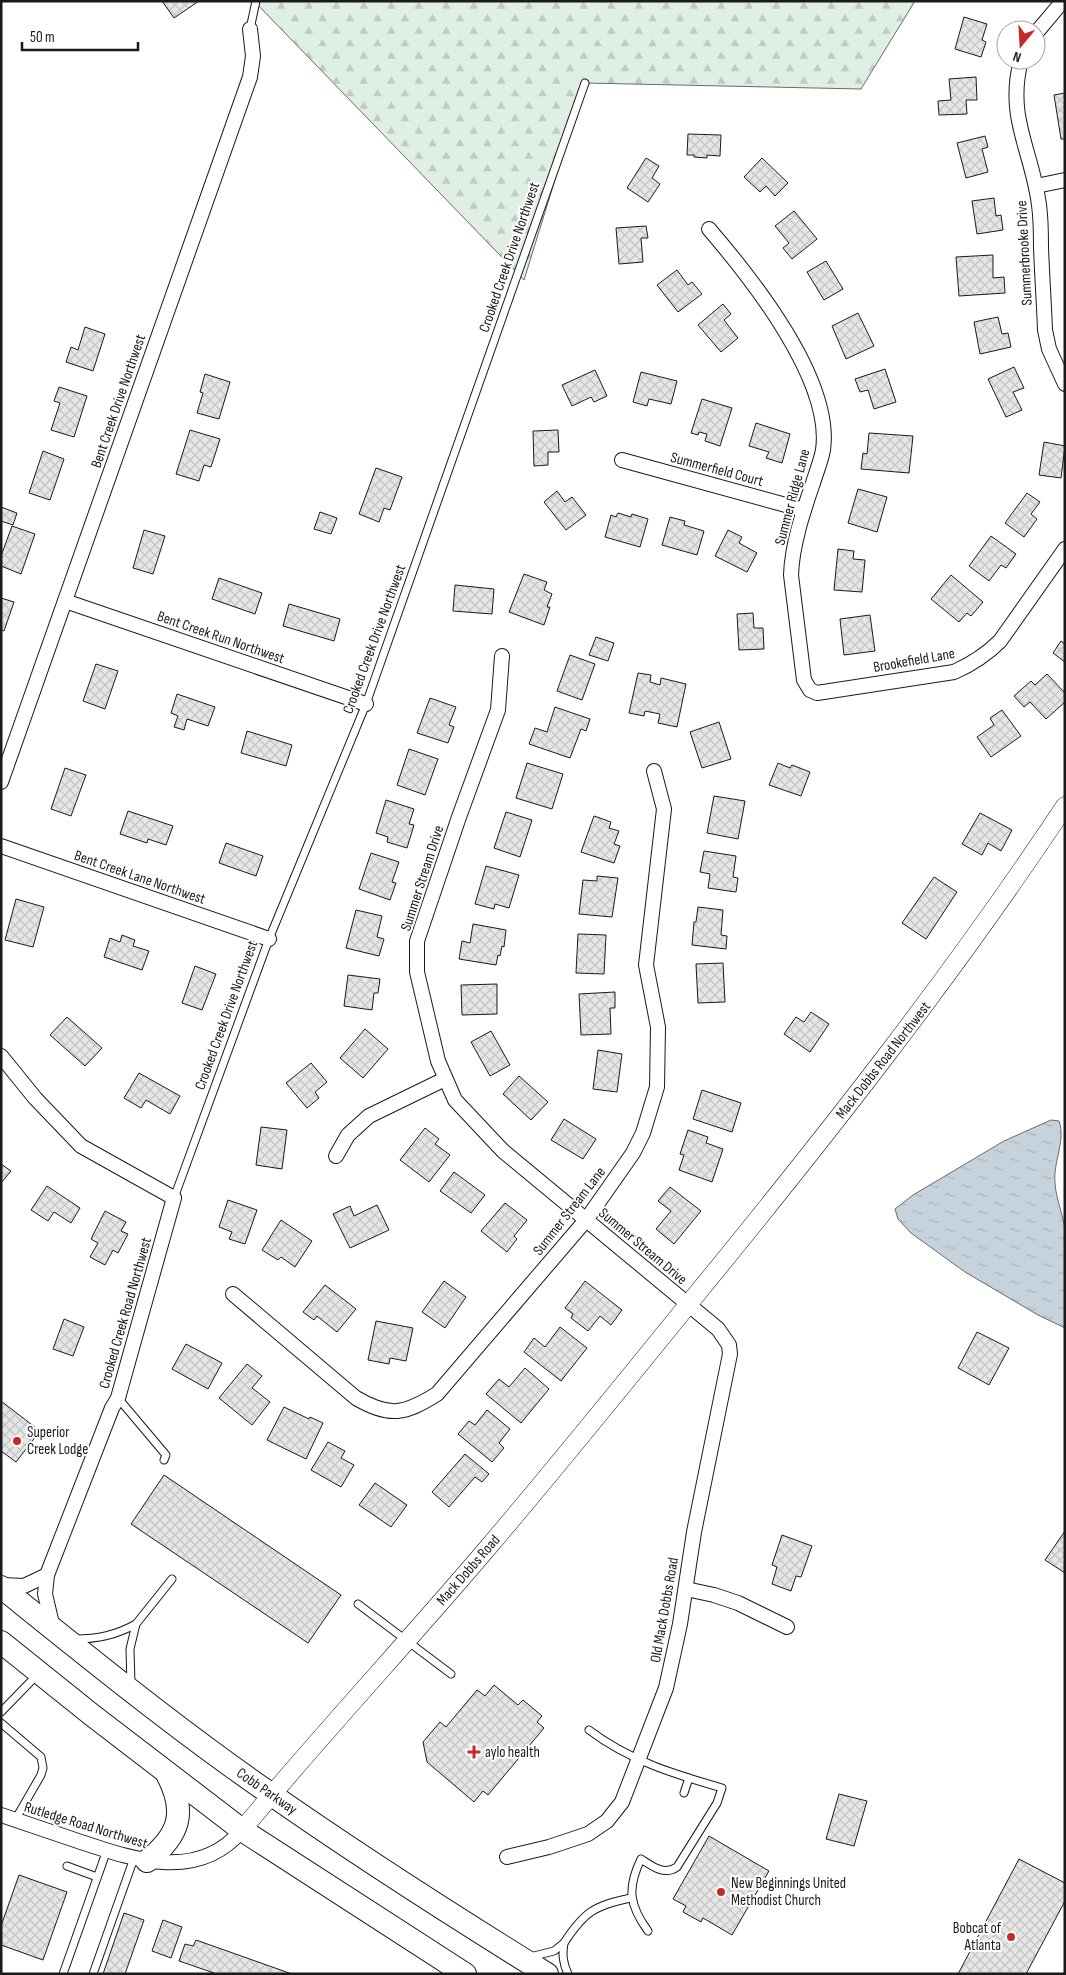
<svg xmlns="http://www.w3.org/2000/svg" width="1066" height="1975" font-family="'Sofia Sans Condensed',sans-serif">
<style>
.forest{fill:url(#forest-firs);stroke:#6a6a6a}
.water{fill:url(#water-ripples);stroke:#6a6a6a}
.building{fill:url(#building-cross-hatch);stroke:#1a1a1a}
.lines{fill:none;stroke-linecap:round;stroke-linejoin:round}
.service-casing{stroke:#1a1a1a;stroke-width:9}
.minor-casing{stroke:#1a1a1a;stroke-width:16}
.tertiary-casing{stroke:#1a1a1a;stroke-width:19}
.primary-casing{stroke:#1a1a1a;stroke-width:24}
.service{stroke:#fff;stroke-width:7}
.minor{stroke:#fff;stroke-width:14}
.tertiary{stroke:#fff;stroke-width:18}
.primary{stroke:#fff;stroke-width:22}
.poi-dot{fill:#c62828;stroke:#fff;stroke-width:2}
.labels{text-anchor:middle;stroke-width:4;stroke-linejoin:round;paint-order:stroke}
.street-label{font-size:15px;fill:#1a1a1a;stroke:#fff}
.poi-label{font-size:15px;fill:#1a1a1a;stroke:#fff;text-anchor:start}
</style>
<defs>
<pattern id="forest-firs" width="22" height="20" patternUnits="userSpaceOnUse" patternTransform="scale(1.25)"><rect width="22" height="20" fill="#e0efe3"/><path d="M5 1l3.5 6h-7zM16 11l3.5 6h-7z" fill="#c0ccc2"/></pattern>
<pattern id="water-ripples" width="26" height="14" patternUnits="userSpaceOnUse" patternTransform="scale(1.25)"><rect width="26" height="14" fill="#c6d2dc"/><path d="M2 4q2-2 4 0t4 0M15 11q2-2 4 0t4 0" fill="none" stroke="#aab4bc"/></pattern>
<pattern id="building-cross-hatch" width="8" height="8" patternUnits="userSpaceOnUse" patternTransform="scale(1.25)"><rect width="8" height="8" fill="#e6e6e6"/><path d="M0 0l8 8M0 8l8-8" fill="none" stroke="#c5c5c5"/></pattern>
</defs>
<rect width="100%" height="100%" fill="#fff"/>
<path class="forest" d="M254 1H915L861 89 585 83 524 280Z"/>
<path class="water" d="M1051 1120 1059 1121C1066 1141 1053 1161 1055 1183 1056 1200 1064 1216 1065 1232 1066 1264 1065 1296 1065 1328L1038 1315 965 1272 911 1233 898 1219 895 1209 913 1195 1004 1141Z"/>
<g class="building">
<path d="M162 1H199L174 18Z"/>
<path d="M964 17 987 24 982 40 986 42 981 57 955 49Z"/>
<path d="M976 77 977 100H966L967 114 939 115 938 101 951 100 949 79Z"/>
<path d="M1065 93V139H1061L1054 95Z"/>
<path d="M688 134 721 135 720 156 707 155V158L694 157V155H687Z"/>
<path d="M985 136 988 147 982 149 988 172 966 178 957 143Z"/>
<path d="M646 158 659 166 652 178 660 184 648 202 627 188Z"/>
<path d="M762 158 788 183 775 196 766 186 760 192 744 177Z"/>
<path d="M994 198 996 216 1001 215 1003 230 977 234 972 201Z"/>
<path d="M794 211 817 239 792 259 783 248 789 243 775 226Z"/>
<path d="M646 226 648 238H641L643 262 619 264 616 228Z"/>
<path d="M993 255V278L1004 277 1005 293 959 296 956 257Z"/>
<path d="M826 261 843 289 824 300 807 272Z"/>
<path d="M677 270 688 285 692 282 702 294 678 312 657 285Z"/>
<path d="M723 304 731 314 724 320 738 338 721 352 698 325Z"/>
<path d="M858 313 874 346 846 359 832 326Z"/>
<path d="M998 317 1002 334 1008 333 1011 347 980 354 974 322Z"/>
<path d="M85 327 105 334 93 371 66 362 71 347 78 350Z"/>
<path d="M1014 367 1024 388 1013 392 1022 410 1006 417 988 379Z"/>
<path d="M885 369 896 402 874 409 868 390 860 392 855 379Z"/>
<path d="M595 370 607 396 594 402 591 397 572 406 562 385Z"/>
<path d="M641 372 677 381 671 404 649 399 647 406 633 402Z"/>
<path d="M205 374 230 382 219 419 197 413 203 393 200 392Z"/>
<path d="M59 387 87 396 74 437 51 430 60 403 54 401Z"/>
<path d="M702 399 732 408 720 446 705 441 707 434 699 432 698 435 691 433Z"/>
<path d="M756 423 790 434 782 463 766 458 769 452 749 446Z"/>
<path d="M190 430 220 439 211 467 204 465 199 481 176 474Z"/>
<path d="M558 430 559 452H548V465L534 466 533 431Z"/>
<path d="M869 433 913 436 909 473 861 469 863 453 867 454Z"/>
<path d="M1044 442 1065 446 1061 478 1039 475Z"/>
<path d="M43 451 64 459 50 500 29 493Z"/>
<path d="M376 468 402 477 390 510 384 508 379 522 359 514Z"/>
<path d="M858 489 887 497 877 532 848 523Z"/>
<path d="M557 491 565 502 572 497 586 515 566 530 544 502Z"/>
<path d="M1027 493 1040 502 1031 514 1037 519 1024 537 1005 523Z"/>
<path d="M1 507 17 513 13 525 1 521Z"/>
<path d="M320 512 337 518 331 534 314 529Z"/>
<path d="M618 513 631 517 632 514 648 519 640 547 605 537 611 515 616 517Z"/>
<path d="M670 517 685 521 684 525 704 531 697 555 662 545Z"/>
<path d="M12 526 35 534 21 574 1 566V556Z"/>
<path d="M144 530 165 536 153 574 133 568Z"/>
<path d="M728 530 742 537 739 543 757 553 747 572 715 556Z"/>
<path d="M991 536 1016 554 1006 568 1001 565 989 581 969 566Z"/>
<path d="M838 549 854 551 853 559 865 560 862 592 834 590Z"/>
<path d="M524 574 547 582 544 590 552 594 547 607H550L544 625 509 612Z"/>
<path d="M951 575 983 602 971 616 967 613 959 622 931 599Z"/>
<path d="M219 578 262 593 255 614 212 599Z"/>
<path d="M455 585 494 589 492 614 453 611Z"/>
<path d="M1 598 14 602 4 631 2 630 1 632Z"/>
<path d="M289 604 340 619 334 641 283 626Z"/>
<path d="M753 613 754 628H763L764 649 739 650 737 614Z"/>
<path d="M870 615 875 651 844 655 840 619Z"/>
<path d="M596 637 614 643 608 661 589 655Z"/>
<path d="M1061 641 1065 644V662L1053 653Z"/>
<path d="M570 655 595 664 582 700 557 691Z"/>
<path d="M96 664 118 671 105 709 83 701Z"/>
<path d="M638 673 651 675 650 682 660 685 661 678 686 684 677 727 658 723 660 714 645 711 644 716 629 713Z"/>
<path d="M1047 674 1065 693V702L1046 719 1030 702 1024 707 1014 696 1031 681 1035 685Z"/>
<path d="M177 694 215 707 208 726 187 719 184 730 174 727 178 716 171 713Z"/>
<path d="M430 698 456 707 449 725 454 727 448 743 417 733Z"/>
<path d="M555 707 590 719 586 731 581 729 570 758 529 744 535 728 547 732Z"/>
<path d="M1002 710 1021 736 991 757 977 737 994 725 990 718Z"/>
<path d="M719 722 731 759 702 768 690 732Z"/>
<path d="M247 731 292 745 286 766 241 753Z"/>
<path d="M409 749 438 759 425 795 397 785Z"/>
<path d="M527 763 563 774 552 809 516 798Z"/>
<path d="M778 763 790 768 792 765 810 772 801 796 769 785Z"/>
<path d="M65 768 86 775 71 816 51 809Z"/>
<path d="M714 796 745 801 738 839 707 833Z"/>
<path d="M386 800 414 809 409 824 414 825 407 848 387 842 388 837 376 833Z"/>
<path d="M128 811 173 826 166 845 148 839 147 843 120 834Z"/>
<path d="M506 812 532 820 520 857 494 848Z"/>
<path d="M980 813 1012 830 1001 851 988 843 982 855 962 844Z"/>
<path d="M594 816 611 822 609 828 619 831 614 844 620 846 614 863 581 852Z"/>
<path d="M226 843 263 856 256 876 219 863Z"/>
<path d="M704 851 736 856 733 877 738 878 736 892 708 888 710 874 700 872Z"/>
<path d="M371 853 399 862 392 882 396 883 390 900 359 889Z"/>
<path d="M486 866 519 875 509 908 495 904 494 909 475 904Z"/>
<path d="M597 876 618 878 612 917 579 914 583 880 597 881Z"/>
<path d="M934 877 957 892 926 939 902 923Z"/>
<path d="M16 899 44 907 33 947 5 940Z"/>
<path d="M698 907 723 910 721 935 727 936 726 949 692 945 694 922H696Z"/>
<path d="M356 910 382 916 377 937 384 939 379 956 346 948Z"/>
<path d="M473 924 506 930 504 947 502 946 500 956 498 955 496 965 459 959 462 941 470 943Z"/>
<path d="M578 934 606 935 604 974 576 973Z"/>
<path d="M122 935 135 940 133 946 149 951 142 970 104 957 110 938 120 942Z"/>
<path d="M723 963 725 1002 698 1003 696 964Z"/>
<path d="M195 966 216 974 202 1010 182 1003Z"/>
<path d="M348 975 380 979 378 993H374L372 1010 344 1006Z"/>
<path d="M497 984V1014L462 1015 461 985Z"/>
<path d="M615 992V1008H610L611 1034 581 1035 579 994Z"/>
<path d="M811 1012 829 1024 810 1052 784 1034 796 1017 804 1022Z"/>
<path d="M67 1017 102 1048 85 1066 50 1035Z"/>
<path d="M365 1029 388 1049 363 1078 340 1058Z"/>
<path d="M491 1031 510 1065 490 1076 471 1042Z"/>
<path d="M598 1050 622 1054 617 1092 593 1089Z"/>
<path d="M311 1063 327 1082 315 1092 319 1098 307 1108 286 1083Z"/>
<path d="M139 1073 180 1096 170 1114 146 1100 141 1108 124 1098Z"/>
<path d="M519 1076 548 1102 531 1120 503 1094Z"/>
<path d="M702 1090 741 1103 732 1132 693 1119Z"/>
<path d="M564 1119 596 1139 583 1159 551 1140Z"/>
<path d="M261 1127 287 1130 282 1169 256 1165Z"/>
<path d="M425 1128 439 1139 435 1144 450 1155 429 1182 400 1160Z"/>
<path d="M688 1130 708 1137 706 1143 723 1149 712 1182 679 1170 684 1155 680 1154Z"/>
<path d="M1 1164 11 1171 1 1183Z"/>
<path d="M454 1172 485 1195 471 1213 440 1191Z"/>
<path d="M47 1186 80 1208 71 1223 54 1212 48 1221 31 1210Z"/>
<path d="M670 1187 701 1211 674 1244 656 1229 671 1211 658 1201Z"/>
<path d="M228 1200 257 1210 245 1244 229 1239 232 1232 219 1227Z"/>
<path d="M505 1203 527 1220 514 1236 517 1239 507 1252 481 1231Z"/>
<path d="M377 1205 389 1230 350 1248 333 1214 350 1206 354 1216Z"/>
<path d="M105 1211 126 1222 121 1231 128 1234 118 1253 113 1250 105 1265 90 1257 98 1243 91 1239Z"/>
<path d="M281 1220 312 1241 295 1267 281 1257 278 1260 262 1250Z"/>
<path d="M444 1281 466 1297 445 1328 422 1312Z"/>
<path d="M585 1281 622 1310 611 1325 600 1316 588 1331 571 1318 573 1314 565 1308Z"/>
<path d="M325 1285 356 1309 337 1332 317 1316 314 1320 303 1312Z"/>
<path d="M64 1319 84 1327 73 1356 53 1349Z"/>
<path d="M376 1321 413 1328 406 1361 390 1358 389 1364 368 1360Z"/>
<path d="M560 1327 587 1348 561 1381 524 1352 534 1338 545 1347Z"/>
<path d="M977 1332 1009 1348 989 1385 958 1368Z"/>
<path d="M186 1344 222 1363 208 1389 172 1369Z"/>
<path d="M247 1364 262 1376 252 1388 270 1402 252 1425 219 1398Z"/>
<path d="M525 1368 549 1389 521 1423 486 1394 499 1379 509 1387Z"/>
<path d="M1 1401 40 1431 16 1462 1 1451Z"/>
<path d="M284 1407 309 1419 310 1417 323 1423 306 1459 267 1440Z"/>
<path d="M487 1410 510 1429 499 1443 504 1448 492 1462 458 1434 469 1421 475 1425Z"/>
<path d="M328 1442 345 1451 341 1458 354 1465 341 1487 311 1470Z"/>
<path d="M465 1454 489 1474 482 1482 475 1477 449 1507 432 1492Z"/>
<path d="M164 1475 341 1595 308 1643 131 1524Z"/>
<path d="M375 1483 407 1505 391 1527 359 1505Z"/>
<path d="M1065 1531V1573L1045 1560Z"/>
<path d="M782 1535 812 1546 801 1577 796 1576 791 1591 772 1584 777 1567 772 1565Z"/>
<path d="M494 1685 518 1705 523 1700 542 1716 537 1722 544 1728 488 1795 483 1791 474 1802 427 1762 423 1742 440 1722 446 1727 477 1690 485 1696Z"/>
<path d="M839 1794 867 1801 854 1846 826 1839Z"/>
<path d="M709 1836 769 1871 732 1935 703 1918 701 1922 683 1912 686 1906 673 1899Z"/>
<path d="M1019 1859 1065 1883V1901L1026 1974H958Z"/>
<path d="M19 1875 67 1892 43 1960 1 1945V1926Z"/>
<path d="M124 1913 144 1920 125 1974H103Z"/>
<path d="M163 1920 182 1927 171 1958 152 1951Z"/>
<path d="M196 1940 292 1974H217L179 1961 185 1944 193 1946Z"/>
</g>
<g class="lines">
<g class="service-casing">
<g id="service">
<path d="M250 29 256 1"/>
<path d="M174 1198 269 939 366 704 585 83"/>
<path d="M118 1398 166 1455 164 1460"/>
<path d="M358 1604 451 1674"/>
<path d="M75 1639C98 1639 116 1635 136 1624"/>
<path d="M131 1684 130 1649 136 1624 172 1579"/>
<path d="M1 1712 37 1675"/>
<path d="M1 1723 41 1757 43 1768 41 1775 15 1820"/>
<path d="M589 1730C630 1761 674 1774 722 1788L717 1803 677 1867C664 1876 652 1866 641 1859 627 1888 629 1905 648 1931"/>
<path d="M684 1793 689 1778"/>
<path d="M67 1866 97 1877"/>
<path d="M564 1943C584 1912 595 1905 631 1898"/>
<path d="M530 1957 554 1951 564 1943C562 1955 563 1963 568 1974"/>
<path d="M63 1974 107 1850"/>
<path d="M93 1974 134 1858"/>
</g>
</g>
<g class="minor-casing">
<g id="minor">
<path d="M1036 33 1063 1"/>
<path d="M1021 60C1006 118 1032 150 1039 205 1041 219 1041 233 1041 247 1042 275 1044 303 1045 330L1049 349 1065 384"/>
<path d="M1036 186 1065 180"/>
<path d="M709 229C752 279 833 381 823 450 821 461 816 473 813 483 803 512 792 545 791 575L804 680 810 690 817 693 954 672C972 664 986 655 1000 641L1065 549"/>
<path d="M622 460 804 510"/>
<path d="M65 601 366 704"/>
<path d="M502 656 498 710 459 817 417 941V972L438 1061 455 1100 503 1151 718 1329 729 1345 730 1354 694 1532 680 1624 666 1688 622 1802 607 1821 588 1834 549 1847 507 1857"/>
<path d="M1 782 250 77 253 56 250 29"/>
<path d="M1 846 269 939"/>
<path d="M1 1056 35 1098 81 1146 174 1198 118 1398 112 1408 47 1575 45 1594 53 1628"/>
<path d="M336 1156 348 1135 369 1116 445 1079"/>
<path d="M233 1294 356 1398C390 1418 405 1414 437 1394L586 1220 633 1153 643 1133 657 1087 658 1027 646 965 664 809 654 771"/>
<path d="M1 1585 24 1586 47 1575"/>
<path d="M686 1589 714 1595 738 1603 787 1627"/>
<path d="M1 1815C27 1824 52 1832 78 1841 132 1859 198 1883 242 1830"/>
</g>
</g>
<g class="tertiary-casing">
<path id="tertiary" d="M242 1830C321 1735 405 1645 485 1551 555 1469 623 1385 691 1301 822 1141 950 979 1065 806"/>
</g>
<g class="primary-casing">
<g id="primary">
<path d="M1 1587C77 1648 152 1709 231 1766 334 1840 440 1908 547 1974"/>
<path d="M1 1642 92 1715 242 1830 465 1974"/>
<path d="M147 1861C180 1835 187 1812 167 1774"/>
</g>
</g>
<use href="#service" class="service"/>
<use href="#minor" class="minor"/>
<use href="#tertiary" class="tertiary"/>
<use href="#primary" class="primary"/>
</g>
<g class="poi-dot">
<circle cx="17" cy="1441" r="5"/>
<path d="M471.5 1744.5h5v5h5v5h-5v5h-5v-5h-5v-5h5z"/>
<circle cx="721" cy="1892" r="5"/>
<circle cx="1011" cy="1937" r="5"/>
</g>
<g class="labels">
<g class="street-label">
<text transform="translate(1024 253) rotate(-93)" y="5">Summerbrooke Drive</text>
<text transform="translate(509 257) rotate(-71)" y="5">Crooked Creek Drive Northwest</text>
<text transform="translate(118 401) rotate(-71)" y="5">Bent Creek Drive Northwest</text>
<text transform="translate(717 469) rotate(15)" y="5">Summerfield Court</text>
<text transform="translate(792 497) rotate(-75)" y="5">Summer Ridge Lane</text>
<text transform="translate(221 637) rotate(19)" y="5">Bent Creek Run Northwest</text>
<text transform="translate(374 639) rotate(-70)" y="5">Crooked Creek Drive Northwest</text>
<text transform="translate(914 660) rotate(-10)" y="5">Brookefield Lane</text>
<text transform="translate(140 877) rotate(19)" y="5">Bent Creek Lane Northwest</text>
<text transform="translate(422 878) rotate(-72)" y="5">Summer Stream Drive</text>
<text transform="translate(226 1015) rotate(-70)" y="5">Crooked Creek Drive Northwest</text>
<text transform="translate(883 1060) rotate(-52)" y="5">Mack Dobbs Road Northwest</text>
<text transform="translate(569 1211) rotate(-52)" y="5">Summer Stream Lane</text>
<text transform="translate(643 1246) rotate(40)" y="5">Summer Stream Drive</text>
<text transform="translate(125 1313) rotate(-74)" y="5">Crooked Creek Road Northwest</text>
<text transform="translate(468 1570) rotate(-49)" y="5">Mack Dobbs Road</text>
<text transform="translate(664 1610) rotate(-80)" y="5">Old Mack Dobbs Road</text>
<text transform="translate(267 1791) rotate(35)" y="5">Cobb Parkway</text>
<text transform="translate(86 1825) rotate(17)" y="5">Rutledge Road Northwest</text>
</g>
<g class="poi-label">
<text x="27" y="1437">Superior<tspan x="27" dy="17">Creek Lodge</tspan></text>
<text x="485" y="1757">aylo health</text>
<text x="731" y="1888">New Beginnings United<tspan x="731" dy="17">Methodist Church</tspan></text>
<text x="1001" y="1933" text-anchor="end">Bobcat of<tspan x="1001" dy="17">Atlanta</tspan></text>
</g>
</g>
<rect width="1066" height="1975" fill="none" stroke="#1a1a1a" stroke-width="5"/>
<g transform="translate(1021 45) rotate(198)"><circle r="24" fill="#ffffff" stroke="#a3a3a3"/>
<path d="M0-4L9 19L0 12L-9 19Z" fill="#c62828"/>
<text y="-8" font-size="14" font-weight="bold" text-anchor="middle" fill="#1a1a1a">N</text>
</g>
<path d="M22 42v8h116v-8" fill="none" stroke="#1a1a1a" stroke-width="2.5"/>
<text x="30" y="42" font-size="15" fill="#1a1a1a" stroke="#ffffff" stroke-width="4" paint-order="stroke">50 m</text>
</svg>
